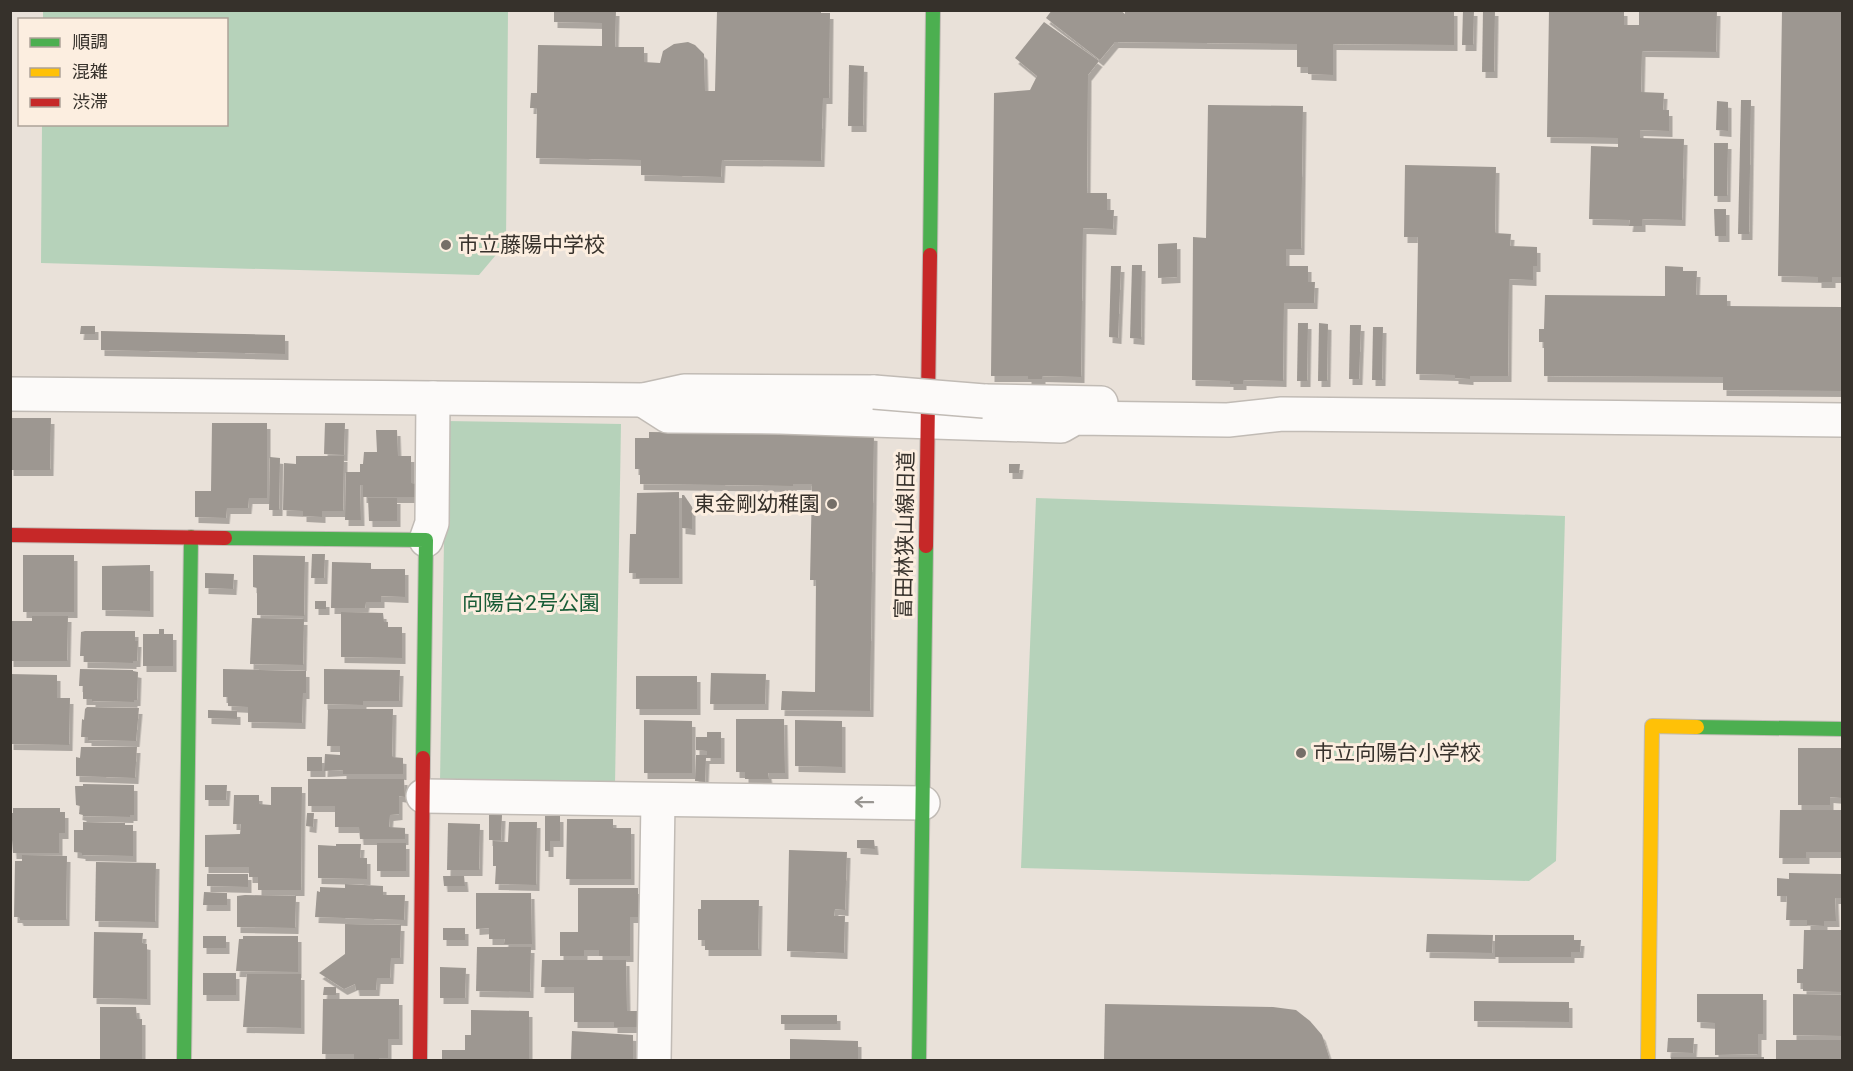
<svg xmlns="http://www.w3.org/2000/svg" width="1853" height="1071" font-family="Roboto,'Noto Sans JP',sans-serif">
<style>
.green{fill:#b6d2ba}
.building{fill:#9d9791;filter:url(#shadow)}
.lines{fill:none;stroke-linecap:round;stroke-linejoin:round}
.street-casing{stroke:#c1bbb5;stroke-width:36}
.fast-casing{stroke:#c1bbb5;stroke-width:16}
.slow-casing{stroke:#c1bbb5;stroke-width:16}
.jam-casing{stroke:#c1bbb5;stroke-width:16}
.street{stroke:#fcfaf9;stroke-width:33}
.fast{stroke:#4caf50;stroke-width:14}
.slow{stroke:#ffc107;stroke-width:14}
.jam{stroke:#c62828;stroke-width:14}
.street-bridge-casing{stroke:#c1bbb5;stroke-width:36;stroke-linecap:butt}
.street-bridge{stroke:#fcfaf9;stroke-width:33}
.oneway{stroke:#999692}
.poi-dot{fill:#756f68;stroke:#fceee0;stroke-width:2}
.labels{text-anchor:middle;stroke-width:6;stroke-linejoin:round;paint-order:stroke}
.poi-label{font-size:21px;fill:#36312b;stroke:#fceee0;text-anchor:start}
.street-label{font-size:21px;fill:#36312b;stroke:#fceee0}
.park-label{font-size:21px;fill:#185c36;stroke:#fceee0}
</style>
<defs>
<filter id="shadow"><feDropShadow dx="3.5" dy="6" stdDeviation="0" flood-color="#0004"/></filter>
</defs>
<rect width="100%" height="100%" fill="#e9e1d9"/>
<g class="green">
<path d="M43 11H508L506 243 479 275 41 263 42 125 226 124V20H43Z"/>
<path d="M446 421 621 424 615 785 440 782Z"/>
<path d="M1036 498 1565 516 1556 861 1529 881 1021 868Z"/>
</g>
<g class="building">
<path d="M554 10H616L615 47H644V62L660 63 663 51 674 44 688 42 695 45 704 54 705 91H715L717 11 821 10V13H830L829 98H823L821 161 722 160 721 177 641 175V160L536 158 537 108H530L531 93H537L538 45 602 46V23L554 22Z"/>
<path d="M1052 10H1120L1125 14V10H1454V45L1333 44V75L1308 74V67H1297V44L1115 42 1100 60 1046 18Z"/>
<path d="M1463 10H1474L1473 45H1462Z"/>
<path d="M1483 10H1495L1494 72H1482Z"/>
<path d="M1549 10H1624V25H1639V10H1717L1716 52 1642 51 1641 92 1664 93 1663 110H1669V131L1640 130V138L1684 139 1682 220 1642 219V226H1629L1630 220 1589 219 1591 146 1618 147V138L1547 137Z"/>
<path d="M1782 10H1842V277H1832V282H1818V277L1778 276Z"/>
<path d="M1044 22 1099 61 1088 75 1087 193H1107V210H1114L1113 229 1083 228 1081 377 1042 376V379H1028V376H991L994 93 1030 90 1037 76 1015 58Z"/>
<path d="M849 65 864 66 863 126H848Z"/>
<path d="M1741 100H1751L1749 234H1738Z"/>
<path d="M1717 101 1728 102V131L1716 130Z"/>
<path d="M1208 105 1303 106 1301 249H1286V266H1308V282H1315L1314 303H1284L1283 381 1243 380V384H1230V381L1192 380 1193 237 1206 238Z"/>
<path d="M1714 143H1728L1727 196H1714Z"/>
<path d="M1405 165 1496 167 1495 233 1511 234 1510 246 1537 247V266H1533V280L1509 279 1508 376H1470V379L1455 378V375L1416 374 1418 237H1404Z"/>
<path d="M1714 209H1726V236H1715Z"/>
<path d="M1177 243V277L1158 278V244Z"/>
<path d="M1132 265H1142L1141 339 1130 338Z"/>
<path d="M1111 266H1121L1118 338 1109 337Z"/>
<path d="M1665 266 1683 267V271H1697L1696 295H1727V306L1842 307V391L1723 390V377L1544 376V342H1539V329H1544L1545 295 1665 296Z"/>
<path d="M1298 323H1308L1307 381H1297Z"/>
<path d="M1319 323 1328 324 1327 381H1318Z"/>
<path d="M1350 325H1361L1359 379H1349Z"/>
<path d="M81 326H95V334H80Z"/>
<path d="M1373 327H1383L1382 380H1372Z"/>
<path d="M101 331 285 335V354L101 350Z"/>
<path d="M10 418H51L50 470H10Z"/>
<path d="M212 423H267V498H249L248 508H227L226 518 195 517V491H211Z"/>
<path d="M325 423H345L344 455 324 454Z"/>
<path d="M791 429 874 435 870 711 781 710 782 691 815 692 816 580H810L812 484H793V486L640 484V469H635V438H649V432L791 434Z"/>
<path d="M376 430H397L398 456H411V483L418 484 417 497H363V485H360L361 520H345L346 472H360V464H363L364 452H377Z"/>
<path d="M296 456H344L343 511H322V517L303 516V511L283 510 284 463 296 464Z"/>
<path d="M270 457 280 458 279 510H269Z"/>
<path d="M1009 464H1020L1019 473H1009Z"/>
<path d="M679 492V578H636V573H629L630 534H636L637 493Z"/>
<path d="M682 495H684L692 507V529L682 528Z"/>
<path d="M368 498H397V521H369Z"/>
<path d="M312 554H325L324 578H311Z"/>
<rect x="23" y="555" width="51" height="57"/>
<path d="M253 555 305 556 304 616 257 615V588L253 587Z"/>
<path d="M332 562 371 563V569H405V597L381 596V602H366L365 608H331Z"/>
<path d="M150 565V611L102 610V566Z"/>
<path d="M205 573 234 574 233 589 205 588Z"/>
<rect x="315" y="601" width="11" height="8"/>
<path d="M341 612 383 613 384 622H388V627H402V658L341 657Z"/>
<path d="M32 616H68L67 661H10V621H32Z"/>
<path d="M252 618 304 619 303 665 250 664Z"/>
<path d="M159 629H164V634H173V666H143V634H159Z"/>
<path d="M85 631H135V641H138L137 661H133V663L84 662V656H80L81 632Z"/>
<path d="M80 669 133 670V671L138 672 137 700H134V702L92 701V699H83V686H79Z"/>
<path d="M223 669 306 671V693H303L302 723 248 722V707L228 706V697H223Z"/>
<path d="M324 669 400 670 399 701H363V705L324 704Z"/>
<path d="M711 673 766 674 765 704H710Z"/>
<path d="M10 674 57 675V698H70L69 745 10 744Z"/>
<rect x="636" y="676" width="61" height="33"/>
<path d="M87 707 139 708 136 741 88 740V737H81L82 719 84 720 85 709Z"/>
<path d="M328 709H393L392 757 403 758V774H343V770L324 771 325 754 340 755V746H327Z"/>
<path d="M208 710 237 711V719L208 718Z"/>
<path d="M736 719H784L785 773H768L769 779H745V772H736Z"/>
<path d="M644 720 692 721V773H644Z"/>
<path d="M795 720 842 721V767L795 766Z"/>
<path d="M707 732H721V758H706L705 782 695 781 696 755H707V751L696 750V737H707Z"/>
<path d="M81 747H137L135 778 76 776V757L80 758Z"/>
<path d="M1798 748H1842V798L1830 797V805H1798Z"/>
<rect x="307" y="757" width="15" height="14"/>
<path d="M308 779H404L405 797 399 796V814L390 815 389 827 405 828V839H360L359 827H335V806H308Z"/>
<path d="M83 784 134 785V815H130V817L83 816V815L79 814 80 806 76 805 75 786H83Z"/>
<path d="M205 785H227L226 800H205Z"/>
<path d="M271 787H302L301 890H258V877H249V867H205V835L240 834 241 824H233L234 795H259V804L271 805Z"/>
<path d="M13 808H60V812H65V833H59V853H13L10 813H13Z"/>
<path d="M1780 810H1842V852H1806V858H1779Z"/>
<path d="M307 813H314L313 827 306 826Z"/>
<path d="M489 815H502L501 840H489Z"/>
<path d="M545 816H560V841H550V851H545Z"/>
<path d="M567 819H613V828H631V879H566Z"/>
<path d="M83 822 125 823V825H133V856L82 855V853L74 852V830H83Z"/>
<path d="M509 822H537L536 885 495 884 496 866H493V841L508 842Z"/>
<path d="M448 823 480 824 479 870H447Z"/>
<path d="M857 840H874L875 849 857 848Z"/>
<rect x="377" y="843" width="29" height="28"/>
<path d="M336 844H361L360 858H367V879L318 878V845L336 846Z"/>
<path d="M789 850 847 852 845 910 835 909 834 916H845L844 953 787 951Z"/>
<path d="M22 855 67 856 66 920H20L19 917H14L15 861H22Z"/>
<path d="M96 862 156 863 155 922 95 921Z"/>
<path d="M1789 873 1842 874V898H1835L1836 921H1824V926L1807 925V920H1786L1787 896H1777V878L1789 879Z"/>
<path d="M207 874H248V887L207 886Z"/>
<path d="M443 876H464L465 886H444Z"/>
<path d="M345 884 383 886V895H405L404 920 315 917 317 891 320 892V887L345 888Z"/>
<path d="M578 888H638V917H630V956H599V950H584V956H560V932H578Z"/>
<path d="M204 892 227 893V905H203Z"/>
<path d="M476 893H531L532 944H504L505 939H489V928L476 929Z"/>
<path d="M245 895 296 896 295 928 237 927V896Z"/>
<path d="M701 900H759L758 950H705V940H698V909H701Z"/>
<path d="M345 924 401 925 400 958H391L390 978H377L376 990H356L355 984 344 989 319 973 345 954Z"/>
<rect x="443" y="928" width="22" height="12"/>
<path d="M1804 930H1842V992L1803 991V983H1797V969H1803Z"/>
<path d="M94 932 143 933 142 943 147 944V999L93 998Z"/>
<path d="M1427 934 1493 935 1492 953 1426 952Z"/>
<path d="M1495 935H1574V940H1581L1580 952H1571V957H1495Z"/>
<rect x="203" y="936" width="23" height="12"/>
<path d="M243 936H298V972L236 971 239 939H243Z"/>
<path d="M477 947H531L530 992 476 991Z"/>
<path d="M542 960H626L627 1011H638V1027H614V1022H574V987H541Z"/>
<path d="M440 967 466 968 465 998H440Z"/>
<rect x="203" y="973" width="33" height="22"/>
<path d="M247 974H301V1028L243 1027Z"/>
<path d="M324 987H336V995H323Z"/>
<path d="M1697 994H1763V1034H1758V1054L1715 1055V1023L1697 1022Z"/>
<path d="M1793 994 1842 995V1036L1793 1035Z"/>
<path d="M323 999H399V1039H388V1058H379V1060H354V1054H322Z"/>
<path d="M1474 1001 1569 1002V1022L1474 1021Z"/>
<path d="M1105 1004 1273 1007 1296 1010 1310 1021 1322 1035 1330 1060 1104 1059Z"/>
<path d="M100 1007H136L137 1019H142V1059H100Z"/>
<path d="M471 1010 529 1011V1060H442V1050H465V1035H471Z"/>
<rect x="781" y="1015" width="56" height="9"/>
<path d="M572 1031 633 1035V1060H571Z"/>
<path d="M1668 1038H1694L1693 1053 1667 1052Z"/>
<path d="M790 1039 858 1041V1059L790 1060Z"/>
<rect x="1776" y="1040" width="66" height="20"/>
<rect x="1671" y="1057" width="93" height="3"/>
</g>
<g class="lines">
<g class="street-casing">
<g id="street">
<path d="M10 394 643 400 684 391 874 392"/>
<path d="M643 400 668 416 780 417 1061 426 1075 418 1228 420 1282 414 1842 420"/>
<path d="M985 401 1101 403"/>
<path d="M426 540 432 523 433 398"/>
<path d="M423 796 923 803"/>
<path d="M654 1060 658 800"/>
</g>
</g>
<g class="fast-casing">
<g id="fast">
<path d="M930 255 933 10"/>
<path d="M225 538 426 540 423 758"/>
<path d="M1697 727 1842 729"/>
<path d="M184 1060 191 537"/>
<path d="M919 1060 926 546"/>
</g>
</g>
<g class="slow-casing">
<path id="slow" d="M1648 1060 1652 726 1697 727"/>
</g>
<g class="jam-casing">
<g id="jam">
<path d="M10 535 225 538"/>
<path d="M926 546 930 255"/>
<path d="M420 1060 423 758"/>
</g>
</g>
<use href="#street" class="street"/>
<use href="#fast" class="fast"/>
<use href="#slow" class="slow"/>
<use href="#jam" class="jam"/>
<g class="street-bridge-casing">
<path id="street-bridge" d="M874 392 984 401"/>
</g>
<use href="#street-bridge" class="street-bridge"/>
</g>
<defs><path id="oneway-shaft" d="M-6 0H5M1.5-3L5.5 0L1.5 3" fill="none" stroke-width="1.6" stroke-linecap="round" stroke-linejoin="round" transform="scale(1.5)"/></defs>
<use class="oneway" href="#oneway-shaft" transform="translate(864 802) rotate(-179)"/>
<g class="poi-dot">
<circle cx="446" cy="245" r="6"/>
<circle cx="832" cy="504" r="6"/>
<circle cx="1301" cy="753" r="6"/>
</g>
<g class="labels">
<g class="poi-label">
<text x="458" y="252">市立藤陽中学校</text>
<text x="820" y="511" text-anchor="end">東金剛幼稚園</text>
<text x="1313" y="760">市立向陽台小学校</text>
</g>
<g class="street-label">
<text transform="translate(905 535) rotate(-89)" y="7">富田林狭山線旧道</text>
</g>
<g class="park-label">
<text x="531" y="610">向陽台2号公園</text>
</g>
</g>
<rect width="1853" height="1071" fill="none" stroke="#36312b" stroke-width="24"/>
<rect x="18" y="18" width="210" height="108" fill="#fceee0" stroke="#ada298" stroke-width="1.5"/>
<rect x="30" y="38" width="30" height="9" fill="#4caf50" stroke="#ada298" stroke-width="1.5"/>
<text x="72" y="48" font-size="18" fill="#36312b">順調</text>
<rect x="30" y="68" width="30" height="9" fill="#ffc107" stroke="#ada298" stroke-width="1.5"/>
<text x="72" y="78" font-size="18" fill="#36312b">混雑</text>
<rect x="30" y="98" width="30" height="9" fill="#c62828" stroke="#ada298" stroke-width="1.5"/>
<text x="72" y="108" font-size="18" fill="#36312b">渋滞</text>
</svg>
